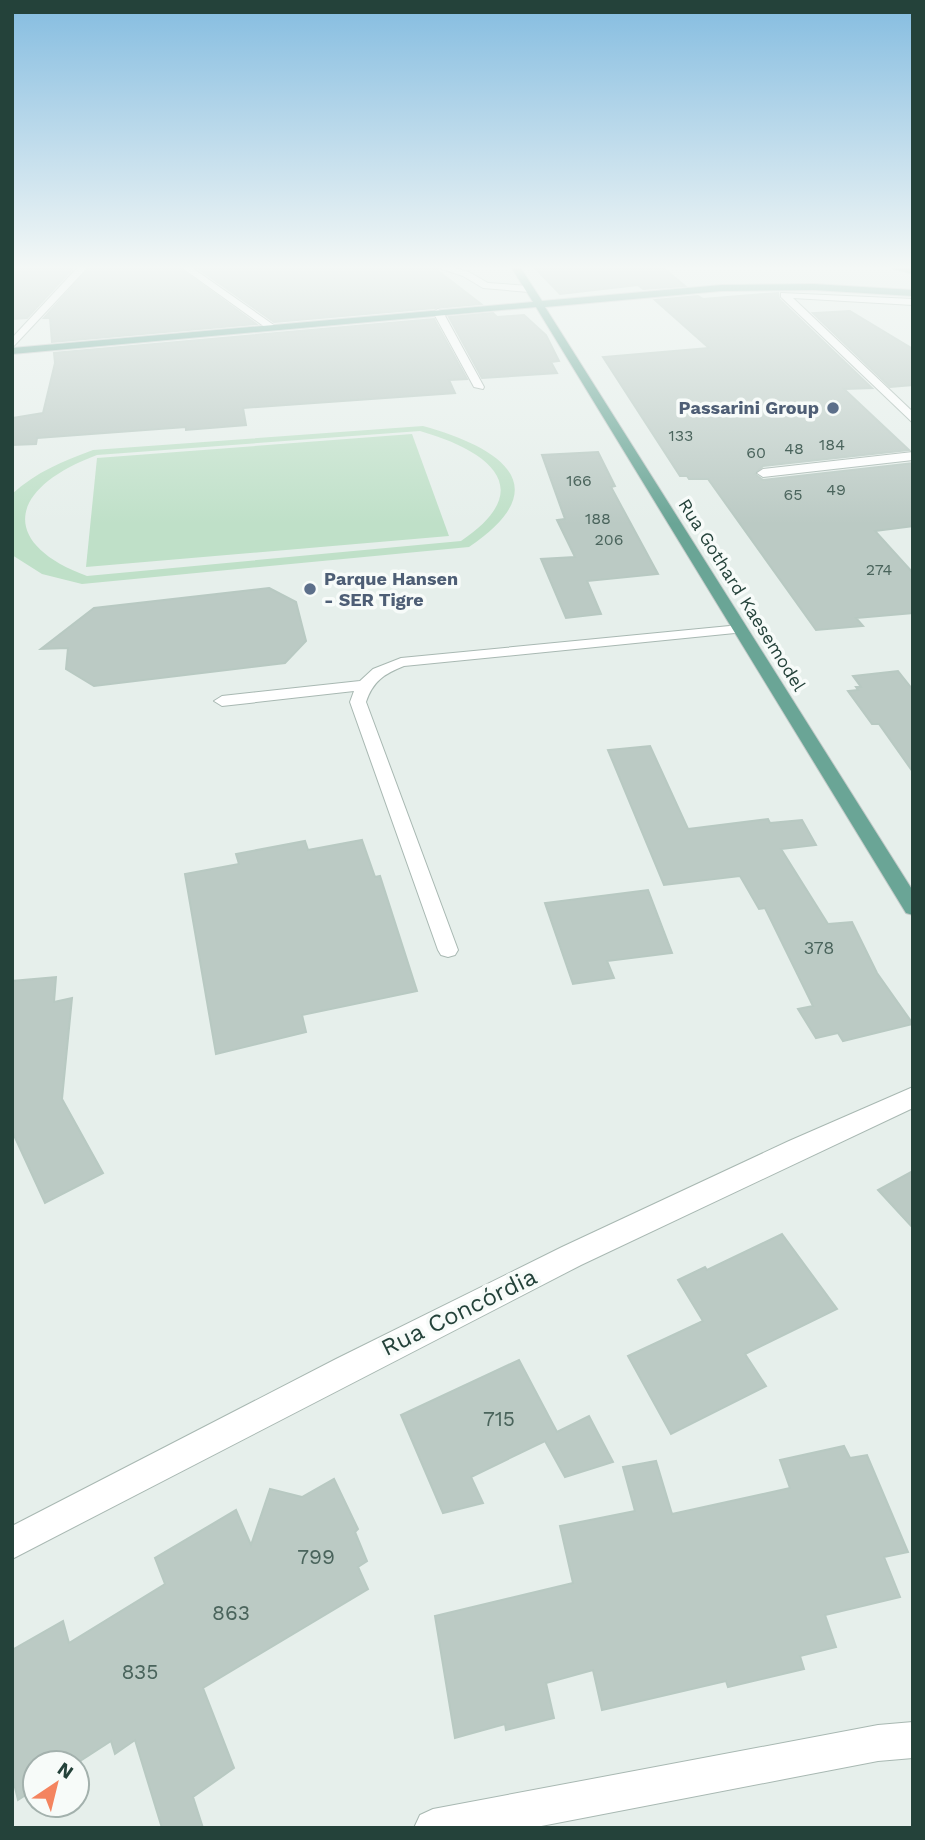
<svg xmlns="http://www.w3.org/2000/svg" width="925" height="1840" font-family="'Work Sans',sans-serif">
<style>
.green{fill:#bfe0c8;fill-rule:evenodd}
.building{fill:#bbcac4;stroke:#b8c9c2;stroke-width:2}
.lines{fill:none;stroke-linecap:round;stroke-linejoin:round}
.service-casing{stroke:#a8b8b2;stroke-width:2}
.minor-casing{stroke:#a8b8b2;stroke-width:2}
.tertiary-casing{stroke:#a8b8b2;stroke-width:2}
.primary-casing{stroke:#c2cac8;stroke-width:2}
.service{fill:#fff;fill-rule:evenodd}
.minor{fill:#fff;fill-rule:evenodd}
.tertiary{fill:#fff;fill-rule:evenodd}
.primary{fill:#6aa596;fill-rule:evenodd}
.service-dot{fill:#5c6f8a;stroke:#f7fbf9;stroke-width:2.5}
.labels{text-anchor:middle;stroke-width:7;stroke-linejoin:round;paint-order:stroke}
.far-number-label{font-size:16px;fill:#4a645c}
.far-service-label{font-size:18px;font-weight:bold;fill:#4e5e75;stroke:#f7fbf9;text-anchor:end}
.far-street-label{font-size:18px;fill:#24423a;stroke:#f7fbf9}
.number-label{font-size:18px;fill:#4a645c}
.near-number-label{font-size:21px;fill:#4a645c}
.near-street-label{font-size:24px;fill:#24423a;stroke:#f7fbf9}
</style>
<rect width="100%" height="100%" fill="#e6efeb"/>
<g class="green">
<path d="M423 426C498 447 561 485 469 547L82 584 42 574 12 555V494C36 472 63 461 93 450ZM420 431C486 450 541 487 461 541L87 576C0 544 6 489 97 455Z"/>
<path d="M412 434 449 536 86 567 97 458Z"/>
</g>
<g class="building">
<path d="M12 267H74L27 318 12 319Z"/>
<path d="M90 267H178L256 324 52 342 50 318H44Z"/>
<path d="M196 267H433L481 304 274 322Z"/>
<path d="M534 267H662L685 286 643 289 638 285 560 294Z"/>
<path d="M778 293 779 299 872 388 844 389 909 450 763 466 755 474 763 480 913 463V526L875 531 913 573V613L856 618 863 626 816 630 708 479H689L687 476H680L603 357 709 348 655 300 698 296 703 299Z"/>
<path d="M850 311 913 349V385L890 387 813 313Z"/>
<path d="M493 313 497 317 524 315 546 335 559 361 551 362 557 373 482 378 449 317Z"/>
<path d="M434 319 467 379 449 380 455 393 243 408 246 425 186 430V427L37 438 36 444 12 445V418L43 413 55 363 54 353Z"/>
<path d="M598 452 615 486 611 487 658 574 587 581 601 614 566 618 541 559 575 557 557 520 565 519 542 455Z"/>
<path d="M269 588 296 602 306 641 285 663 94 686 66 669 68 648 41 649 94 608Z"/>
<path d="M898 671 913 690V772L879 724H872L848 691 858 690 856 687H861L853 676Z"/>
<path d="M650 746 688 829 768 819 770 823 802 820 816 845 781 849 828 924 852 922 877 973 913 1024 843 1041 838 1033 816 1038 798 1009 813 1006 765 908 759 909 740 876 664 885 608 750Z"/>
<path d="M362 840 375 877 380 876 417 991 302 1015 306 1032 216 1054 185 874 239 864 236 854 305 841 308 850Z"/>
<path d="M648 890 672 953 607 961 614 978 573 984 545 903Z"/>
<path d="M56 977 54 1002 72 998 62 1099 103 1173 45 1203 12 1131V981Z"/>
<path d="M913 1171V1228L878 1190Z"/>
<path d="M782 1234 837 1309 745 1354 766 1386 671 1434 628 1356 703 1321 678 1280 705 1267 707 1270Z"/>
<path d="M519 1360 557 1432 589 1416 613 1462 565 1477 545 1441 471 1477 483 1503 443 1513 401 1415Z"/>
<path d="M844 1446 850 1458 867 1455 908 1552 884 1557 900 1597 825 1615 836 1647 800 1656 804 1669 728 1687 726 1681 602 1710 593 1670 546 1683 554 1718 506 1730 505 1724 455 1738 435 1616 573 1583 560 1526 635 1511 623 1467 656 1461 672 1514 790 1488 780 1460Z"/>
<path d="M334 1479 358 1529 355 1532 367 1561 358 1567 368 1589 203 1688 234 1768 193 1797 203 1828H162L135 1740 115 1754 111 1741 77 1763H35V1789L18 1800 12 1775V1650L63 1621 69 1643 165 1584 155 1558 236 1510 251 1545 270 1489 302 1497Z"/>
</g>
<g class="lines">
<g class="service-casing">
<g id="service">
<path d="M438 309 443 312 484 387 483 389 474 387 433 312Z"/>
<path d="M740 625 747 629 745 632 404 666C384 674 373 681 366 702L458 950 455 955 448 957 441 955 438 950 350 702 354 691 222 706 214 701 222 696 360 681 373 669 401 658Z"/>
</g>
</g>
<g class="minor-casing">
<g id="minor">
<path d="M78 267H88L12 348V338Z"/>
<path d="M181 267H191L278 328 269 330Z"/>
<path d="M436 267H451L469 272 488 283 529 286 534 289 529 292 483 288 463 276Z"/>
<path d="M781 293 913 299V305L793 298 913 412V423L781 297Z"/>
<path d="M913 452V460L763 477 757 473 763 469Z"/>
<path d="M913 1722V1758L878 1761 531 1828H414L420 1815 433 1809 878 1725Z"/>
</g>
</g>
<g class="tertiary-casing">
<path id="tertiary" d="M913 1087V1108L581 1265 12 1559V1526L336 1359 562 1247 789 1141Z"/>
</g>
<g class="primary-casing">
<g id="primary">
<path d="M511 267H520L542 301 721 285 814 284 913 290V296L814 290 721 291 545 307 913 891V915L906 913 536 307 12 354V348L533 302Z"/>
<path d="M892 267 913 268V274L894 269Z"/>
</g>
</g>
<use href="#service" class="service"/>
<use href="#minor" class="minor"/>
<use href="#tertiary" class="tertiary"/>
<use href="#primary" class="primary"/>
</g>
<linearGradient id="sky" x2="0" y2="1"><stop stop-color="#84bce0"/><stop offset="0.51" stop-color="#f4f8f6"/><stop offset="1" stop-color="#f4f8f6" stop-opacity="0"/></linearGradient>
<rect width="925" height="524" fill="url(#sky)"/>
<g class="service-dot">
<circle cx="833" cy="408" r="7"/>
<circle cx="310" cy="589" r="7"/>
</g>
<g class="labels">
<g class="far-number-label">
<text x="681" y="441">133</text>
<text x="832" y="450">184</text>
<text x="794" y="454">48</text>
<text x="756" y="458">60</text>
<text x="579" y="486">166</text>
<text x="836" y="495">49</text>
<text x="793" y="500">65</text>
<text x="598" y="524">188</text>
<text x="609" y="545">206</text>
<text x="879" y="575">274</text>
</g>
<g class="far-service-label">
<text x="819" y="414">Passarini Group</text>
<text x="324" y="585" text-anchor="start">Parque Hansen<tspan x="324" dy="21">- SER Tigre</tspan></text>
</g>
<g class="far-street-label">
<text transform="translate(742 595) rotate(58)" y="6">Rua Gothard Kaesemodel</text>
</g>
<g class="number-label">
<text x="819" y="954">378</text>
</g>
<g class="near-number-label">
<text x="499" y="1426">715</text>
<text x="316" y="1564">799</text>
<text x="231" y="1620">863</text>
<text x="140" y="1679">835</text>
</g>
<g class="near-street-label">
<text transform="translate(459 1312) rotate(-26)" y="8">Rua Concórdia</text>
</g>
</g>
<rect width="925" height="1840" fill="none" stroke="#24423a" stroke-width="28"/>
<g transform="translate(56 1784) rotate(35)"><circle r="33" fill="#f7fbf9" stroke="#a3b1ad" stroke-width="2"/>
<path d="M0-5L12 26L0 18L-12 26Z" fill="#f4845f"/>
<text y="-10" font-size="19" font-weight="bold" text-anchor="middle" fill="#24423a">N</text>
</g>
</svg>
